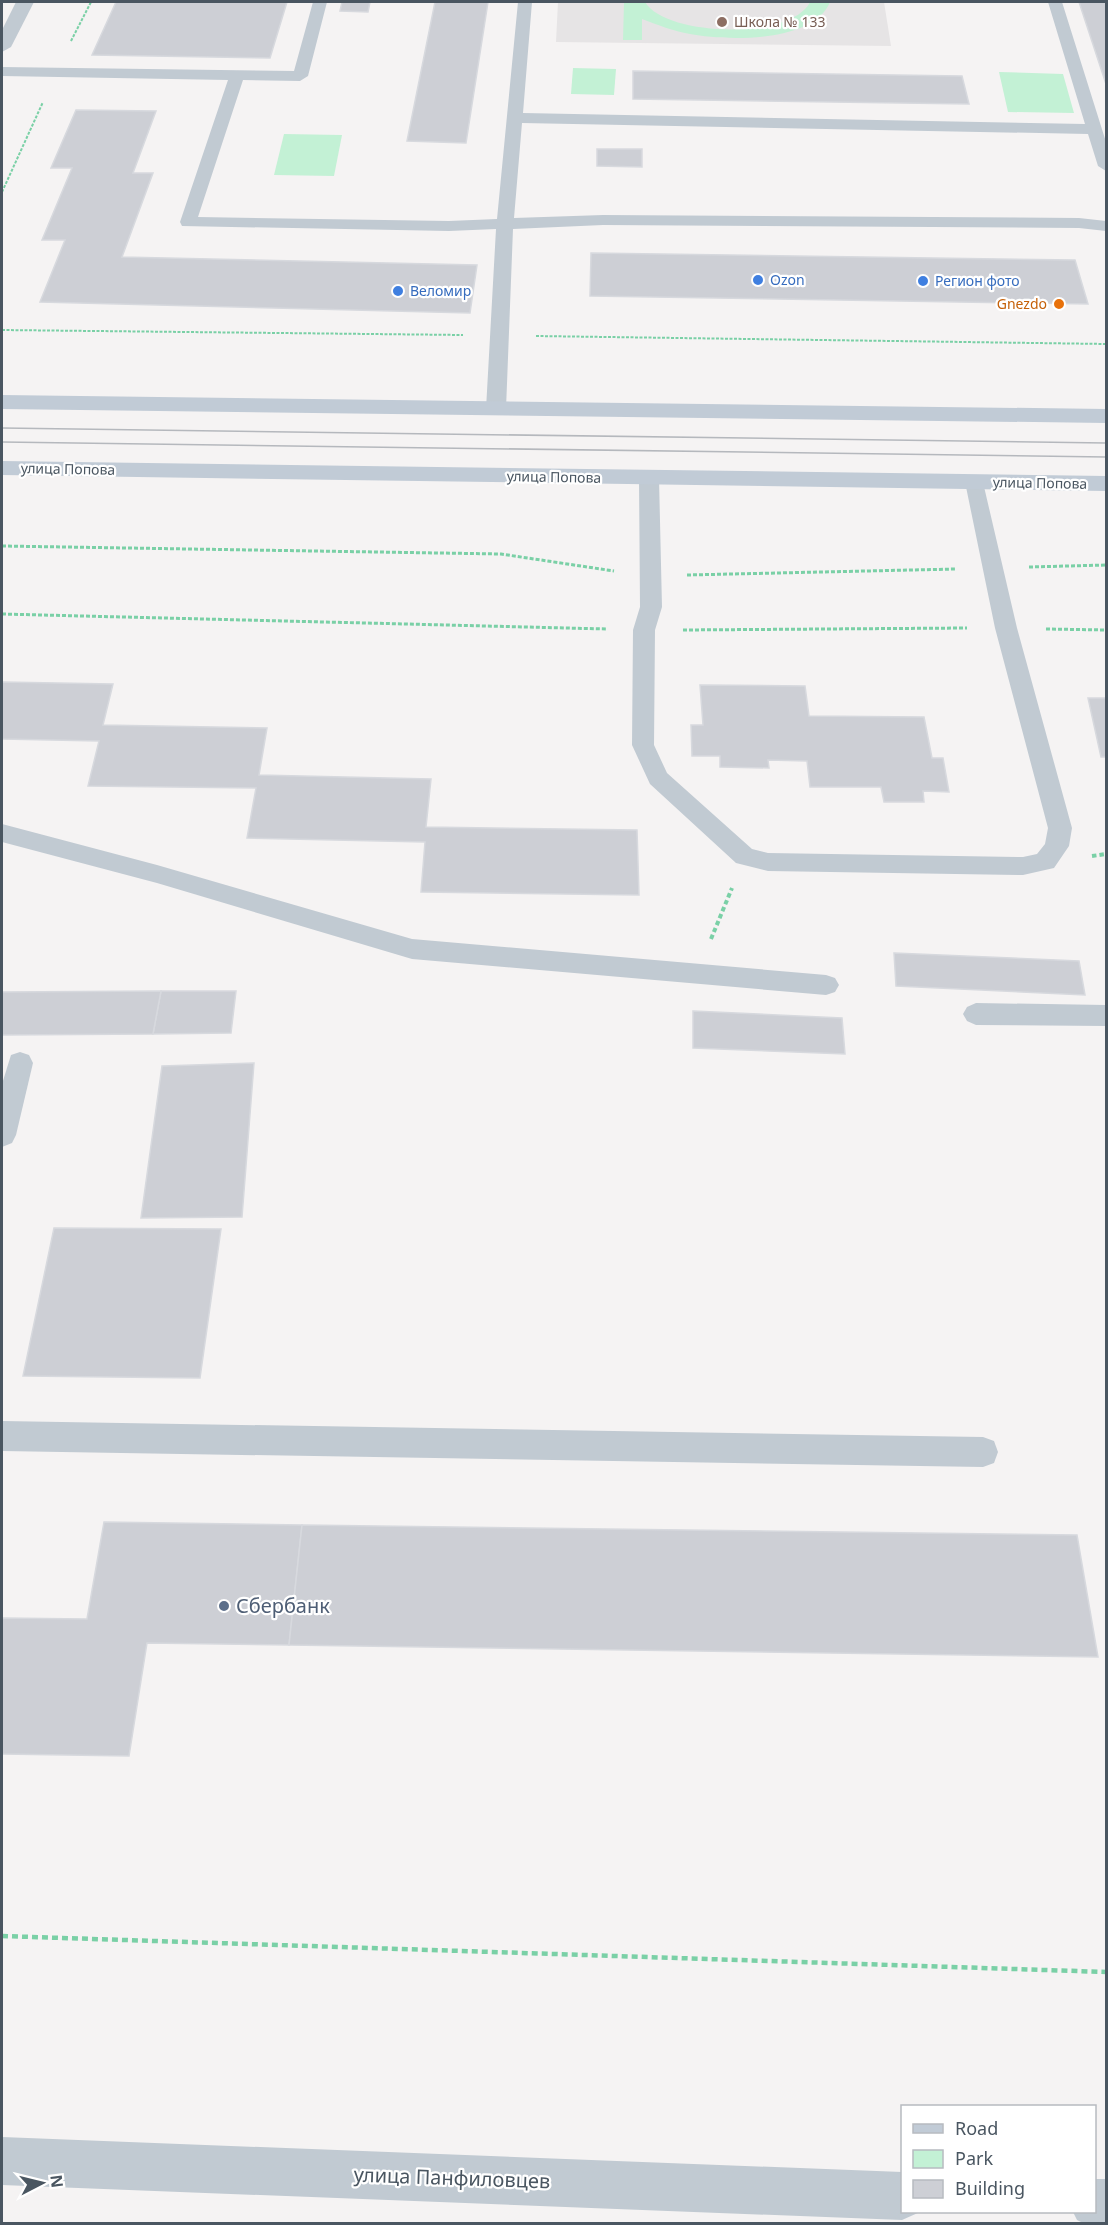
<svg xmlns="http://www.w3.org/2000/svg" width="1108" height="2225" font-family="'Noto Sans',sans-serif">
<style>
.education{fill:#e6e4e5}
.green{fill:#c3f1d5}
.building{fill:#cdcfd5;stroke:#d7d9de;stroke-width:1.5}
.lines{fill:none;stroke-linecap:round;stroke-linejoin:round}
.path-far3{stroke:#7ad0a6;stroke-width:2;stroke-dasharray:3 1.5;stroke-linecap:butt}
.path-far2{stroke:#7ad0a6;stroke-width:3;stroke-dasharray:4 2;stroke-linecap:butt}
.path-far1{stroke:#7ad0a6;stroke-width:4;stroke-dasharray:4.5 3;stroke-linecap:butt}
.path{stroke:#7ad0a6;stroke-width:4.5;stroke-dasharray:6 4;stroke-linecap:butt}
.service{fill:#c1cad2;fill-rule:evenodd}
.minor{fill:#c1cad2;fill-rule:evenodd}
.secondary{fill:#c1cbd6;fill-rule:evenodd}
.tram{stroke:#b5b8bd;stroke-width:1.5}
.education-dot{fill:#8d6e63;stroke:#fff;stroke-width:2}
.shop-dot{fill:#3f7fe0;stroke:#fff;stroke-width:2}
.food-dot{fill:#e8710a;stroke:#fff;stroke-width:2}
.service-dot{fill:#5c6f8a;stroke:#fff;stroke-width:2}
.labels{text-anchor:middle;stroke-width:4.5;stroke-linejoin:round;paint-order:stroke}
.far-education-label{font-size:14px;fill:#785e54;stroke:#fff;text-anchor:start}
.far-shop-label{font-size:14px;fill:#366cbe;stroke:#fff;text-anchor:start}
.far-food-label{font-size:14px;fill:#c56008;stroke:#fff;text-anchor:end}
.far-street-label{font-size:14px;fill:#4a5661;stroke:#fff}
.near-service-label{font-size:20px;fill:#4e5e75;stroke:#fff;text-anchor:start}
.near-street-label{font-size:20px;fill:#4a5661;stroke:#fff}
</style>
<rect width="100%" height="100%" fill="#f5f3f3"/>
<path class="education" d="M558 2H884L891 46 556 42Z"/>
<g class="green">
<path d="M624 2H645C666 37 792 40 810 2H830C814 43 726 41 690 34 673 31 658 25 642 19V40H623Z"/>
<path d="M573 68 616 69 614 95 571 94Z"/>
<path d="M999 72 1063 74 1074 113 1008 112Z"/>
<path d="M284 134 342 135 334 176 274 175Z"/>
</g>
<g class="building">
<path d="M116 2H287L270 58 92 55Z"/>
<path d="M342 2H370L368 12 340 11Z"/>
<path d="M435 2H488L466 143 407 141Z"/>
<path d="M1079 2H1106V84Z"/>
<path d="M633 71 962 76 969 104 633 99Z"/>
<path d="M76 110 156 111 133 173H153L122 257 477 265 470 313 40 302 65 240H42L72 168H51Z"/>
<path d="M597 149H642V167L597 166Z"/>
<path d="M591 253 1075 260 1088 304 590 296Z"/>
<path d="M2 682 113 684 103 725 267 728 259 775 431 779 426 827 637 830 639 895 421 892 425 842 247 838 256 788 88 786 99 741 2 739Z"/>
<path d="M700 685 805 686 809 716 924 717 932 758H943L949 792 923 791 924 802H884L881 787H810L807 761 768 760 769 768 720 767V756H692L691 725H703Z"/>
<path d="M1088 698H1106V757H1101Z"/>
<path d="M894 953 1079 961 1085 995 896 986Z"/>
<path d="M161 991H236L231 1033 153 1034Z"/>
<path d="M161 991 153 1034 2 1035V992Z"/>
<path d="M693 1011 842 1018 845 1054 693 1048Z"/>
<path d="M254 1063 242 1217 141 1218 162 1066Z"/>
<path d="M54 1228 221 1229 200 1378 23 1376Z"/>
<path d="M104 1522 302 1525 289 1645 147 1643 129 1756 2 1754V1618L87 1619Z"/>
<path d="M302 1525 1077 1535 1098 1657 289 1645Z"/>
</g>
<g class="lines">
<g class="path-far3">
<path d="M71 41 91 2"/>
<path d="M2 192 43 102"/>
<path d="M2 330 463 335"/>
<path d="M536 336 1106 344"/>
</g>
<g class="path-far2">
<path d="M2 546 501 554 614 571"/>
<path d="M1029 567 1106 565"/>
<path d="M687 575 956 569"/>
<path d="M2 614 607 629"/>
<path d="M1046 629 1106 630"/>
<path d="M683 630 967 628"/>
</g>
<g class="path-far1">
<path d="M1092 856 1106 854"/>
<path d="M711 939 732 888"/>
</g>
<path class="path" d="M2 1936 1106 1972"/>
<g class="service">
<path d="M313 2H327L308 76 300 81 243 80 198 217 449 221 497 219 518 2H532L523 113 1085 124 1048 2H1062L1106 142V171L1098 166 1088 134 522 123 514 218 603 215 1079 218 1106 221V231L1079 228 603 225 513 229 506 409 496 415 489 413 486 409 496 229 449 231 182 226 180 222 228 80 2 76V67L294 71Z"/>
<path d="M649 472 656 474 659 478 662 607 655 630 654 745 667 773 752 849 768 853 1023 857 1037 854 1045 844 1048 828 995 628 965 482 968 478H982L1017 628 1072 828 1069 846 1054 868 1023 875 768 871 736 863 650 784 632 745 633 630 640 607 639 478 642 474Z"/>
<path d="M2 824 157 865 412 939 826 975 835 978 839 985 835 992 826 995 412 959 157 883 2 842Z"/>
<path d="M976 1003 1106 1005V1026L976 1025 967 1021 963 1014 967 1007Z"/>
<path d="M20 1052 29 1055 33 1063 16 1135 12 1143 2 1147V1084L11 1055Z"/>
<path d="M2 1421 983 1437 994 1441 998 1452 994 1463 983 1467 2 1451Z"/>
</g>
<g class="minor">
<path d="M16 2H34L11 47 2 52V30Z"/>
<path d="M2 2137 902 2172V2212H920L902 2220 2 2185Z"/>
<path d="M1094 2179H1106V2224H1085L1077 2220 1073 2212H1094Z"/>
</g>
<g class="secondary">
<path d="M2 395 1106 409V423L2 409Z"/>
<path d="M2 461 1106 476V491L2 475Z"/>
</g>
<g class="tram">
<path d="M2 428 1106 443"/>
<path d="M2 442 1106 457"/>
</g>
</g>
<circle class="education-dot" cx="722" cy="22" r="6"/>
<g class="shop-dot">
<circle cx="758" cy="280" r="6"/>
<circle cx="923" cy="281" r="6"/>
<circle cx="398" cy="291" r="6"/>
</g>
<circle class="food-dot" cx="1059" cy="304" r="6"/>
<circle class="service-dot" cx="224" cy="1606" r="6"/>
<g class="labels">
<g class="far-education-label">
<text x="734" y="27">Школа № 133</text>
</g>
<g class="far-shop-label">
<text x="770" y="285">Ozon</text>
<text x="935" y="286">Регион фото</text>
<text x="410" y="296">Веломир</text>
</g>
<g class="far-food-label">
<text x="1047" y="309">Gnezdo</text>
</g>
<g class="far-street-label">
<text transform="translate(68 469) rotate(1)" y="5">улица Попова</text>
<text transform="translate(554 477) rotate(1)" y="5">улица Попова</text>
<text transform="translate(1040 483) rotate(1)" y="5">улица Попова</text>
</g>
<g class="near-service-label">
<text x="236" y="1613">Сбербанк</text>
</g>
<g class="near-street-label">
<text transform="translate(452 2178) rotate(2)" y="7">улица Панфиловцев</text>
</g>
</g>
<rect width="1108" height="2225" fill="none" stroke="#4a5661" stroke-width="6"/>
<rect x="901" y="2105" width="195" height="108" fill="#ffffff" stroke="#b7bbc0" stroke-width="1.5"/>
<rect x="913" y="2124" width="30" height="9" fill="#c1cbd6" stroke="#b7bbc0" stroke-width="1.5"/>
<text x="955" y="2135" font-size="18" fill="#4a5661">Road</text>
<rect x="913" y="2150" width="30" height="18" fill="#c3f1d5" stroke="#b7bbc0" stroke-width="1.5"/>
<text x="955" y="2165" font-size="18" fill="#4a5661">Park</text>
<rect x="913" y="2180" width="30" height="18" fill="#cdcfd5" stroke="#b7bbc0" stroke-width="1.5"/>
<text x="955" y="2195" font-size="18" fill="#4a5661">Building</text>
<g transform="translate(42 2183) rotate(83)" stroke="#ffffff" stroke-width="4.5" paint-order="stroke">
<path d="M0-4.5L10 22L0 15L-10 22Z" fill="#4a5661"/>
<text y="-9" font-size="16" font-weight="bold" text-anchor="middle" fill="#4a5661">N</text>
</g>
</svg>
